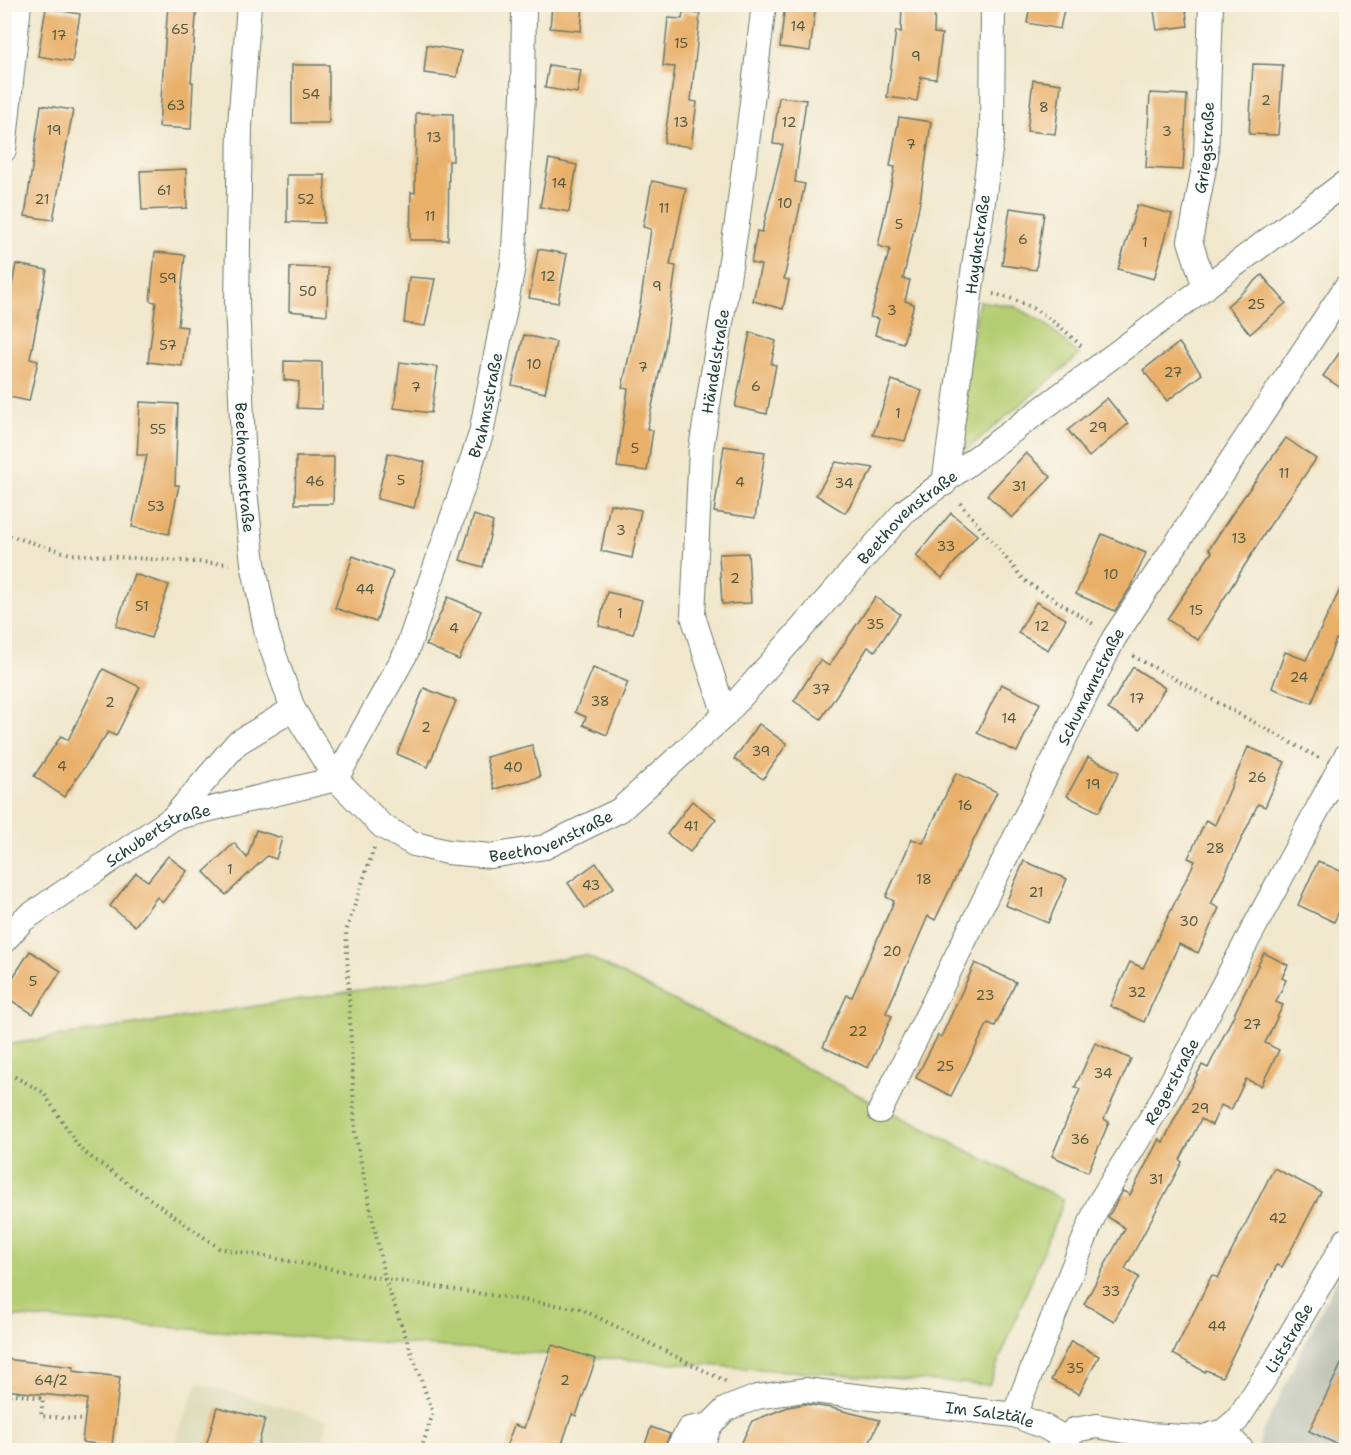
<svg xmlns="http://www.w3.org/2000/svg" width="1351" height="1455" font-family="'Shantell Sans',sans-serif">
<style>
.built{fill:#ddddbc}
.industrial{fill:#c2c6b9}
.green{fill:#b5cd72;stroke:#6a8553;stroke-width:1.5}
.building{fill:#e9b06b}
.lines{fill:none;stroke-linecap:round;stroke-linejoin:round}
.minor-casing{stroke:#687869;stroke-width:26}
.path{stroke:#687869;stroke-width:4;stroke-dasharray:1.5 4.5;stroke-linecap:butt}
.minor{stroke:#fff;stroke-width:24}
.labels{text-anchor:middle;stroke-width:5;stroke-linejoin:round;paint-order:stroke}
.number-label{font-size:14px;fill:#525a42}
.street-label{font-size:16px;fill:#1f3d34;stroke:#fbf7ec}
</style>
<rect width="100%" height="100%" fill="#fbf7ec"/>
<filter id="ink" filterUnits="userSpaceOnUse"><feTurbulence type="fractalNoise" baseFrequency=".0167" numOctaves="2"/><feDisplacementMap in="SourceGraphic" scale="12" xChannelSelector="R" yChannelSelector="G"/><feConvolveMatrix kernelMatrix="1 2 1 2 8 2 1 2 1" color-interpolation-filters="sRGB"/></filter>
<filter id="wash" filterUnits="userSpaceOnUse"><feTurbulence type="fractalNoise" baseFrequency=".008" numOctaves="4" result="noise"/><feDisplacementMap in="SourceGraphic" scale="24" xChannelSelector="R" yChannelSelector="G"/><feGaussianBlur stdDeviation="1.35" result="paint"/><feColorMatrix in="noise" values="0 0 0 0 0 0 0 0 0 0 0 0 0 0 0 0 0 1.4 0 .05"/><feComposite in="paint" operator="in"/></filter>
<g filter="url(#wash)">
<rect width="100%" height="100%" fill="#f0e7cc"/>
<path class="built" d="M198 1383 327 1420 320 1450H172Z"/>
<path class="industrial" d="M1346 1259V1450H1257L1261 1435Z"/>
<g class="green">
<path d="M979 301 1014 306 1045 323 1079 355 952 462Z"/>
<path d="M585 955 1064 1200 989 1385 5 1316V1045Z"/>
</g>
<g id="blocks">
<g class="building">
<path d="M168 4H197L191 82H193L191 129 159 127Z"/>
<path d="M552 4H583L581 31 550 28Z"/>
<path d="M785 4H816L810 51 780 47Z"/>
<path d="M902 4H935L934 33 942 34 936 79 921 77 917 101 887 97 896 31 901 32Z"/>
<path d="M1030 4H1065L1060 29 1027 23Z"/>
<path d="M1153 4H1185L1188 26 1157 30Z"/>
<path d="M46 8 80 14 72 62 38 56Z"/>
<path d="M683 12 700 14 691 101 697 102 691 147 664 143 675 67 663 66 668 18 682 19Z"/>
<path d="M427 45 461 51 457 77 424 73Z"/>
<path d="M1253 64 1283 65 1278 135 1249 134Z"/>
<rect x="292" y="65" width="37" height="58"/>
<path d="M549 65 581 70 577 93 545 88Z"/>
<path d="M1033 80 1061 84 1055 134 1027 131Z"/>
<path d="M1150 93 1187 95 1183 170 1146 168Z"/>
<path d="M779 97 806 100 795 182 805 184 784 279 789 280 783 309 753 301 761 265 751 263 757 231 762 232 783 145 773 144Z"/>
<path d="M41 105 73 110 53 220 25 216Z"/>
<path d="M416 113 453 114V161H449L448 240H410L411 192 415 193Z"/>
<path d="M899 117 931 122 920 202 903 279 910 280 905 301 914 304 903 343 875 335 879 319 870 317 890 249 878 246 895 167 890 166Z"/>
<path d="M549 159 577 165 569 212 540 207Z"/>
<path d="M186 169 187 208 142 210 140 171Z"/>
<path d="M287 175H325L324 223 287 222Z"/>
<path d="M652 181 686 188 670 265 676 266 665 347 647 429 653 430 647 471 617 467 628 389 622 388 640 306 651 229 643 227Z"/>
<path d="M1137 205 1172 214 1154 279 1118 269Z"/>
<path d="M1010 208 1044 213 1036 270 1002 265Z"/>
<path d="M538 249 567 254 558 303 529 298Z"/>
<path d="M155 252 185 255 178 326 187 327 182 366 148 362 156 302 150 301Z"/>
<path d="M16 264 47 270 30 359 38 361 29 401 4 396V327Z"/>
<path d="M290 267 328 268 327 315 289 311Z"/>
<path d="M1262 275 1286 303 1250 334 1227 306Z"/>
<path d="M409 277 435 279 425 326 404 323Z"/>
<path d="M750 332 776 341 771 364 776 365 767 414 735 407Z"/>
<path d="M524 335 556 342 545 393 512 385Z"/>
<path d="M1347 342V392L1323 376Z"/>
<path d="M1179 343 1202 374 1167 401 1143 370Z"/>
<path d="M284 361 322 362V409L297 408 299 382 284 380Z"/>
<path d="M400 362 438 367 431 413 394 408Z"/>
<path d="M892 380 922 391 905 441 873 435Z"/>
<path d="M1107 398 1128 424 1089 457 1068 430Z"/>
<path d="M140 402 178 404 175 485H179L169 534 132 527 147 455H137Z"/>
<path d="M1286 438 1316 459 1270 525 1198 640 1167 619 1212 552 1209 549 1238 505Z"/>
<path d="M724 446 765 452 755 518 714 512Z"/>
<path d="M388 453 425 462 414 508 377 499Z"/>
<path d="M1026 453 1051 477 1012 518 987 495Z"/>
<path d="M296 457H334L333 504H295Z"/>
<path d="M836 462 874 468 845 513 816 495Z"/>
<path d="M610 504 641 510 632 558 601 551Z"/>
<path d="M951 513 977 535 942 578 916 556Z"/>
<path d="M474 515 493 522 483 567 460 560Z"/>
<path d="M1102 534 1146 553 1132 585 1115 611 1076 594Z"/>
<path d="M748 553 751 603 722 604 719 554Z"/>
<path d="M353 556 393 572 376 622 335 608Z"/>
<path d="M134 574 169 585 151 638 116 626Z"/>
<path d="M1347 575V644L1336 639 1312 703 1272 688 1285 652 1306 660Z"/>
<path d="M607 592 642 600 633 634 599 626Z"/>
<path d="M448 597 481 611 459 660 426 645Z"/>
<path d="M875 597 900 614 875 651 868 647 821 719 794 701 820 660 829 666Z"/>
<path d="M1036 602 1066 619 1048 650 1018 633Z"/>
<path d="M1133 667 1165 688 1140 729 1108 709Z"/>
<path d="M593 668 628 682 607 735 583 725 586 717 575 712Z"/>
<path d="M103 669 140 687 116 736 108 732 64 797 34 776 61 736 68 740Z"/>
<path d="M1001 684 1040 703 1017 752 977 733Z"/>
<path d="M424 688 456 701 428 767 397 754Z"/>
<path d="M759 724 787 744 763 779 734 759Z"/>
<path d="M532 745 540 777 494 789 486 757Z"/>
<path d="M1248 747 1285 762 1265 807 1258 804 1211 904 1219 908 1198 953 1179 944 1144 1022 1110 1006 1130 962 1143 968 1195 861 1188 858 1206 820 1215 825Z"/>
<path d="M1088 757 1119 772 1099 812 1067 796Z"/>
<path d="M956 773 997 792 935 920 928 916 886 1013 892 1016 868 1068 823 1047 847 995 852 997 894 901 886 897 912 839 923 843Z"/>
<path d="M692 801 716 819 690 852 667 834Z"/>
<path d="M256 830 282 838 276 859 267 856 226 895 204 872 234 843 247 858Z"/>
<path d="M168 856 187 871 163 902 157 897 135 926 110 906 136 873 148 881Z"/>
<path d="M1024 861 1067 879 1048 923 1005 905Z"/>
<path d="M1318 861 1347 874V895L1334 922 1298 905Z"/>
<path d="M596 863 614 887 585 908 568 883Z"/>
<path d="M30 951 61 971 33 1014 4 996V991Z"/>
<path d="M1264 953 1288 965 1282 978 1286 980 1276 1002 1283 1005 1265 1043 1279 1050 1261 1086 1246 1079 1231 1110 1221 1105 1212 1125 1201 1119 1180 1160 1182 1162 1125 1269 1139 1277 1114 1321 1084 1304 1125 1228 1108 1217 1123 1191 1130 1195 1159 1139 1163 1142 1202 1065 1208 1068Z"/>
<path d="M975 963 1016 982 995 1026 988 1023 951 1096 916 1078 938 1035 941 1037Z"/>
<path d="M1095 1043 1131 1059 1104 1119 1109 1122 1088 1172 1052 1156 1080 1089 1075 1087Z"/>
<path d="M1274 1168 1321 1192 1282 1267 1277 1265 1222 1377 1206 1370 1205 1372 1173 1354 1212 1275 1218 1278Z"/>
<path d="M1071 1341 1099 1356 1079 1394 1051 1380Z"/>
<path d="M552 1345 596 1359 576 1416 572 1414 560 1450H505L514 1425 524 1428Z"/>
<path d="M1347 1352V1449L1309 1431Z"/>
<path d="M4 1359 74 1367 73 1371 120 1377 112 1446 82 1442 87 1399 4 1390Z"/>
<path d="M805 1404 831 1408 880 1420 866 1450H738L752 1421 788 1407Z"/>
<path d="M217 1407 265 1419 257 1450H205Z"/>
<path d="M651 1427 670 1434 663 1450H643Z"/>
</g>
</g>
</g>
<g filter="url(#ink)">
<use href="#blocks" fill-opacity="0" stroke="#687869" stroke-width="1.5"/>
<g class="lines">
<g class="minor-casing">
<g id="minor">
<path id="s1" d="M249 4 240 125 237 303 245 491 253 563 267 634 293 709 336 779 382 826 414 844 447 852 491 856 545 847 620 810 725 715 905 511 1346 182"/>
<path d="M4 150 19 4"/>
<path id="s2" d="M1205 288 1190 241 1206 157 1211 4"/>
<path id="s3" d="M944 484 992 136 993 4"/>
<path id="s4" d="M725 715 693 616 701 449 738 216 764 4"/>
<path d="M173 818 237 743 293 709"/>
<path id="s5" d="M4 941 23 920 173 818 336 779 406 653 481 434 513 266 523 96 524 4"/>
<path id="s6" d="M880 1111 1114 638 1346 287"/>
<path id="s7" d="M1014 1415 1098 1205 1158 1107 1346 756"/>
<path d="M1224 1431 1242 1450"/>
<path d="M677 1450 689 1429 710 1425"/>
<path id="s8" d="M700 1450 710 1425 726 1409 757 1397 805 1390 1014 1415 1045 1427 1066 1439"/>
<path id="s9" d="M1058 1450 1074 1430 1097 1426 1149 1435 1201 1438 1224 1431 1237 1420 1273 1365 1346 1240"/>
</g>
</g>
<g class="path">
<path d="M993 294C1028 300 1059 323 1083 348"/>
<path d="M960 503 1025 581 1095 625"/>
<path d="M4 534 70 554 229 564"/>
<path d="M1133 656 1319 758"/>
<path d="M374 848 346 931 355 1133 385 1279 433 1413 421 1450"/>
<path d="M4 1071 43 1092 81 1150 219 1248 385 1279 581 1309 727 1382"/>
<path d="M4 1393 43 1398 41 1416 84 1420"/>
</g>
<use href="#minor" class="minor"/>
</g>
</g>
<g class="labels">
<g class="number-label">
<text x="798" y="31">14</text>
<text x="180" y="34">65</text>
<text x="59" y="40">17</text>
<text x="681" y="48">15</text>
<text x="916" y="61">9</text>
<text x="311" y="99">54</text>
<text x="1266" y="105">2</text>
<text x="176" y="110">63</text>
<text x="1044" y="112">8</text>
<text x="681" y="127">13</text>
<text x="789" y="127">12</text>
<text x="54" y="135">19</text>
<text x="1167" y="136">3</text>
<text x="434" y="142">13</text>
<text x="911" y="149">7</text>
<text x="559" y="188">14</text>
<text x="164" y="195">61</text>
<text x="42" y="204">21</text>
<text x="306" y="204">52</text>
<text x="785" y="208">10</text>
<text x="664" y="213">11</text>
<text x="430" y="221">11</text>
<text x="899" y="229">5</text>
<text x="1023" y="244">6</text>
<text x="1145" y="247">1</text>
<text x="548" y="281">12</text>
<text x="168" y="283">59</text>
<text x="657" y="291">9</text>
<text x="308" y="296">50</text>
<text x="1256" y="309">25</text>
<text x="892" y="315">3</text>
<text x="168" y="350">57</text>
<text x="534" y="369">10</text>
<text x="643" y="372">7</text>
<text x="1173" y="377">27</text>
<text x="756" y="391">6</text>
<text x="416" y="392">7</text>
<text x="898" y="418">1</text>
<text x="1098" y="432">29</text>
<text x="158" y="434">55</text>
<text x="635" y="453">5</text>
<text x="1284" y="478">11</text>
<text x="401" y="485">5</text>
<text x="315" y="486">46</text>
<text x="740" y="487">4</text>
<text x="844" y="488">34</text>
<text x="1019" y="491">31</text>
<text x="156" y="511">53</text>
<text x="621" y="535">3</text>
<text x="1239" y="543">13</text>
<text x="946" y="551">33</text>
<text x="1111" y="579">10</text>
<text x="735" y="583">2</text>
<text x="365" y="594">44</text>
<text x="142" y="611">51</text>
<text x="1196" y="615">15</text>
<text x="620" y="618">1</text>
<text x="875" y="629">35</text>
<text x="1042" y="631">12</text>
<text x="454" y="633">4</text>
<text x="1299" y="682">24</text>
<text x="821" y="694">37</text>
<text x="1137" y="703">17</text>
<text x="600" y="706">38</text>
<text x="110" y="707">2</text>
<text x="1009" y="723">14</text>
<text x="426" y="732">2</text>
<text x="761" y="756">39</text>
<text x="62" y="771">4</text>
<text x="513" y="772">40</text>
<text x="1257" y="782">26</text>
<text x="1093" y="789">19</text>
<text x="965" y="810">16</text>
<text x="691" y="831">41</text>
<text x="1215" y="853">28</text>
<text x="230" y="874">1</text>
<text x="924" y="884">18</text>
<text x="591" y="890">43</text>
<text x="1036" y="897">21</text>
<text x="1189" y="926">30</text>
<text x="892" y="956">20</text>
<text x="33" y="986">5</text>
<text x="1137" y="997">32</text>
<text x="985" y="1000">23</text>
<text x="1252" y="1029">27</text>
<text x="858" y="1036">22</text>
<text x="945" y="1071">25</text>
<text x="1103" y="1078">34</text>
<text x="1200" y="1113">29</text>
<text x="1080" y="1144">36</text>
<text x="1156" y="1184">31</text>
<text x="1278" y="1223">42</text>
<text x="1111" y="1296">33</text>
<text x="1217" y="1331">44</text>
<text x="1075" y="1373">35</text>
<text x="51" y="1385">64/2</text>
<text x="565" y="1385">2</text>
</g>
<g class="street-label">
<text dy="6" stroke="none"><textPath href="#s2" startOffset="144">Griegstraße</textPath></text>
<text dy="6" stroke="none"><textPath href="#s3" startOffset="242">Haydnstraße</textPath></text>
<text dy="6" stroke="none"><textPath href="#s4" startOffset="360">Händelstraße</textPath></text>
<text dy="6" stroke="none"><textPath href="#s5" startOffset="782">Brahmsstraße</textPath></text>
<text dy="6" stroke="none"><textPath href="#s1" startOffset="464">Beethovenstraße</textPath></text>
<text dy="6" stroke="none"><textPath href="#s1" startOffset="1524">Beethovenstraße</textPath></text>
<text dy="6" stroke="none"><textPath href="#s6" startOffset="474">Schumannstraße</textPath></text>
<text dy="6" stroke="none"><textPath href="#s1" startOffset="1038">Beethovenstraße</textPath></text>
<text dy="6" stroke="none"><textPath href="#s5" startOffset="189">Schubertstraße</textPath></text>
<text dy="6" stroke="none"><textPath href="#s7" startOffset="370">Regerstraße</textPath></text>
<text dy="6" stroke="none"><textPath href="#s9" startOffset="292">Liststraße</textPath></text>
<text dy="6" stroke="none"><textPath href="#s8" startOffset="318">Im Salztäle</textPath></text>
</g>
</g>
<rect width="1351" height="1455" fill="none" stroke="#fbf7ec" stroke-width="24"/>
</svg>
